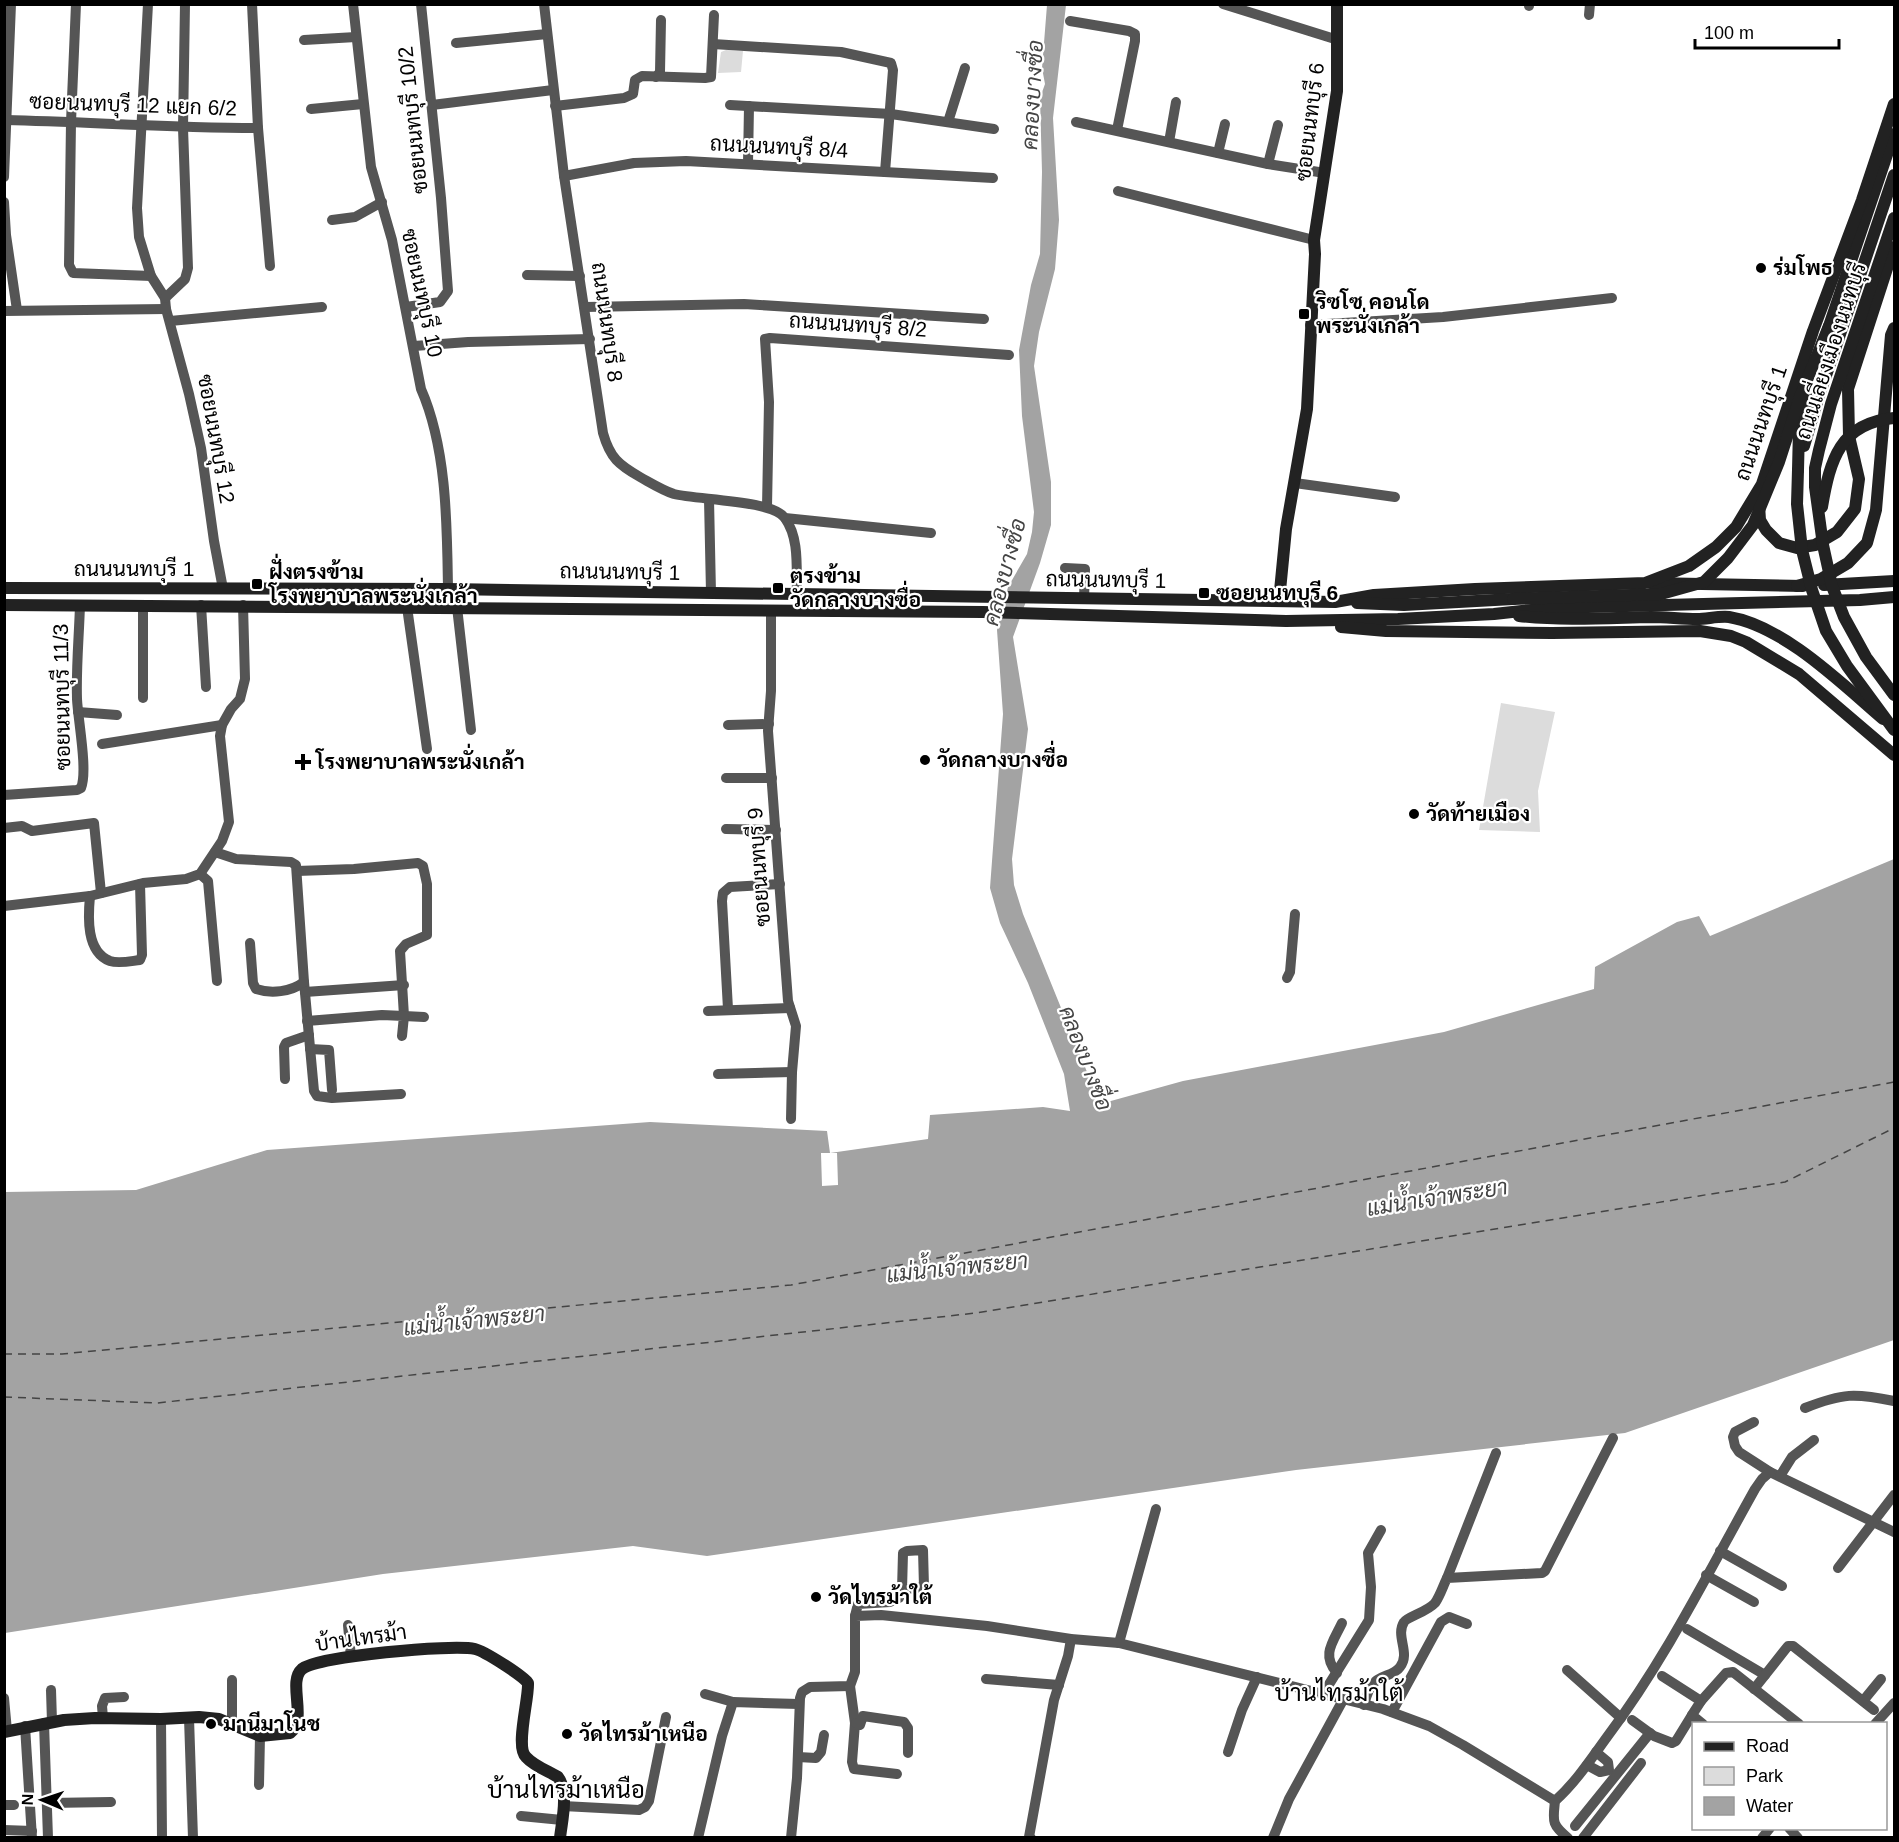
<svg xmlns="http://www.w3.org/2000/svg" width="1899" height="1842" font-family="Helvetica,Sarabun,sans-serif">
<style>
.green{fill:#dcdcdc}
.water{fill:#a3a3a3}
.pier{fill:#fff}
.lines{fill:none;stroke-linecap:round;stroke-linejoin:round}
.ferry{stroke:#444;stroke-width:1.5;stroke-dasharray:8 6;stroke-linecap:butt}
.street{stroke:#555;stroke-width:10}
.secondary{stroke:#222;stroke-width:12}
.secondary-bridge{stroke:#222;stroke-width:12}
.poi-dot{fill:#000;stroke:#fff;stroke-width:2}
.labels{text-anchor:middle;stroke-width:4.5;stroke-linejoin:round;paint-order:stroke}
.street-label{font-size:21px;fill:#000;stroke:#fff}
.poi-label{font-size:21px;font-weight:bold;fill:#000;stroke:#fff;text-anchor:start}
.water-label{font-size:22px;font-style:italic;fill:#444;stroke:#fff}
.quarter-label{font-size:24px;fill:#000;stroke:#fff}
</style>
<rect width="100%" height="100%" fill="#fff"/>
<g class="green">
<path d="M726 50 743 51 741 72 718 73 721 52Z"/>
<path d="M1501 703 1555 712 1538 791 1540 832 1479 830Z"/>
</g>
<path class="water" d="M1047 5H1066L1053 118 1059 220 1055 269 1039 332 1034 366 1051 482V525L1040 563 1013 637 1028 729 1012 859 1014 885 1023 914 1100 1104 1183 1081 1444 1032 1594 989 1595 967 1677 922 1699 916 1710 936 1894 859V1340L1625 1433 1296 1470 707 1556 633 1546 383 1574 5 1633V1192L136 1190 267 1150 650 1122 827 1131 830 1153 928 1139 930 1115 1043 1107 1070 1111 1064 1074 1028 983 1000 923 990 888 1003 714 997 630 1008 587 1027 554 1032 532 1034 512 1022 416 1019 350 1031 285 1040 254 1042 172 1040 98 1045 84 1042 68Z"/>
<path class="pier" d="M821 1153H837L838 1185 822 1186Z"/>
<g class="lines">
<g class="ferry">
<path d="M4 1354H62L791 1285 1894 1082"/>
<path d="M4 1397 157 1403 976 1313 1785 1182 1894 1128"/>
</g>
<g class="street">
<path d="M76 4 71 122 69 265 73 273 151 276"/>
<path d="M148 4 137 208 139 237 151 276 165 298 166 309 189 394 201 448 214 541 223 589"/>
<path d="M252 4 258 128 270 266"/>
<path d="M353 4 371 167 392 240 421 389C447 448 447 525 448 589"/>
<path d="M544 4 564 176 603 433C610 458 619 465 640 477 651 483 662 490 674 494 697 500 773 500 785 518L931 533"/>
<path d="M1223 4 1338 40"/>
<path d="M1529 6V4"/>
<path d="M1589 15 1590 4"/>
<path d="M1070 21 1129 31 1135 34V41L1117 130"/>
<path d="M304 40 356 37"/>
<path d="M456 43 547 34"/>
<path d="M713 44 841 52 891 63 893 70 885 172"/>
<path d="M656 77 660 72 661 20"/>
<path d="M432 105 553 90"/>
<path d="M730 105 891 114 994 129"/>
<path d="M555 106 624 98 633 94 635 80 642 76 705 78 711 77 714 15"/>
<path d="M311 109 363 104"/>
<path d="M6 120C90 122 174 128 258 128"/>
<path d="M948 122 965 68"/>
<path d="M1076 122 1268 164 1325 173"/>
<path d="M1169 142 1176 102"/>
<path d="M1218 153 1225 124"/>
<path d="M748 163 749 106"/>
<path d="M1268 164 1278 125"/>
<path d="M564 176 634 163 686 161 993 178"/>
<path d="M4 177 11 4"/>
<path d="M1118 191 1314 240"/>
<path d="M4 202 6 235 17 310"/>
<path d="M332 220 355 217 382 202"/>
<path d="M527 275 580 276"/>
<path d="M165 298 185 279 188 268 183 128 185 4"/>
<path d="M406 307 440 302 448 291 441 198 421 4"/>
<path d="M585 307 744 304 984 319"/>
<path d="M4 311 166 309"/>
<path d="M170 321 322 307"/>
<path d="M1310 325 1443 317 1612 298"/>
<path d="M414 346 468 342 590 339"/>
<path d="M1295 483 1395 497"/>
<path d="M709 499 711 593"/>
<path d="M767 507 769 402 765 339 770 338 1009 355"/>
<path d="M785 518C800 539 796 569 797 594"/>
<path d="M1065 568 1085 569 1084 599"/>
<path d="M201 605 206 687"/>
<path d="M407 607 427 749"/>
<path d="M457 607 471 730"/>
<path d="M771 610V691L768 731 788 1001 796 1026 792 1072 791 1119"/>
<path d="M143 698V605"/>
<path d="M78 712 117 715"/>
<path d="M728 725 769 724"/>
<path d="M102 744 222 725"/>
<path d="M726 778H772"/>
<path d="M4 795 77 790 81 788C88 771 78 720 77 699 76 668 79 637 80 605"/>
<path d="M4 828 22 826 32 831 94 823 101 893"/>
<path d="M726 829 776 830"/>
<path d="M215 852 236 859 291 862 296 865 304 982 314 1091 317 1096 332 1098 401 1094"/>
<path d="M297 871 354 869 418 863 423 866 427 884V935L406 944 400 951 404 1016 424 1017"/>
<path d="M200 874 208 881 217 981"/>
<path d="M90 896C88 917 86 952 110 961 119 964 131 961 140 960L142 955 140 884"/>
<path d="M4 906 90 896 143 883 186 879 200 874 222 841 229 822 220 736 222 725 231 709 240 699 245 679 243 605"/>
<path d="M250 943 253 983 256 989C271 994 291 992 304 982"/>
<path d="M1287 978 1290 972 1295 914"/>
<path d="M305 992 404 985"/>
<path d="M728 1009 722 901 723 893 730 887 780 884"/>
<path d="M708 1011 790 1008"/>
<path d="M307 1021 382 1015 404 1016 402 1036"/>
<path d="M310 1049 329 1050 332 1090"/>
<path d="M718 1074 792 1072"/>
<path d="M285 1079 284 1047 286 1043 309 1035"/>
<path d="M1805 1408C1843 1393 1855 1393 1894 1401"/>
<path d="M1754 1422 1735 1432 1733 1437 1735 1446 1739 1452 1770 1472 1894 1532"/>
<path d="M1780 1476 1792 1457 1814 1440"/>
<path d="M1720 1551 1782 1586"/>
<path d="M1838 1568 1894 1495"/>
<path d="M1706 1575 1754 1602"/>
<path d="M1447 1578 1496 1453"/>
<path d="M855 1616 858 1604 890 1602 899 1598 902 1590 903 1553 907 1551 923 1550 924 1587 902 1590"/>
<path d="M348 1625 351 1657"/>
<path d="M1687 1629 1765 1675"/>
<path d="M1119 1643 1156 1509"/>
<path d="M1567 1670 1621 1718"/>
<path d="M1337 1673C1321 1655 1333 1642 1342 1623"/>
<path d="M1662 1676 1701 1701 1692 1715 1703 1724"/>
<path d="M986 1679 1059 1685"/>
<path d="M232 1680V1723"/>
<path d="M850 1686 855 1723 852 1762 854 1769 897 1774"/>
<path d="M1754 1689 1788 1646H1793L1874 1710"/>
<path d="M51 1690 52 1722"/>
<path d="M705 1694 733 1702"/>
<path d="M1323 1694 1369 1620 1371 1587 1368 1553 1381 1530"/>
<path d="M4 1698 7 1731"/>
<path d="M1701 1701 1726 1673 1733 1672 1799 1724"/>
<path d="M1863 1701 1881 1679"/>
<path d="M1364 1705C1366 1698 1368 1689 1373 1684 1379 1675 1394 1676 1400 1667 1411 1653 1395 1636 1404 1622 1407 1617 1427 1612 1435 1603 1440 1596 1443 1586 1447 1578L1542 1573 1545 1571 1613 1438"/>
<path d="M1392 1712 1441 1622 1449 1617 1467 1624"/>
<path d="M103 1718 102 1706 105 1698 124 1697"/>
<path d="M189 1718 193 1838"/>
<path d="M161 1719 162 1838"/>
<path d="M1632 1720 1654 1736 1672 1743 1676 1741 1692 1715"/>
<path d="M44 1723 48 1838"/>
<path d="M856 1723 860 1725 863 1716 904 1722 908 1728V1753"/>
<path d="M1875 1724 1894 1703"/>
<path d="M25 1726 32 1838"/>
<path d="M1228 1752 1242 1710 1257 1677"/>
<path d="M798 1757 816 1758 821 1752 824 1735"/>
<path d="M1587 1765 1600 1772 1609 1770 1608 1762 1596 1752"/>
<path d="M259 1785 260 1736"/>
<path d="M49 1803 111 1802"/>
<path d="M4 1805H14"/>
<path d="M563 1806 639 1810 645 1807 649 1801 666 1717"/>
<path d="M521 1816 562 1820"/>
<path d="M1575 1826 1650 1733"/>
<path d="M1789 1828 1798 1838"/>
<path d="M4 1830 32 1831"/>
<path d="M698 1838 722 1736 733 1702 799 1704"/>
<path d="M791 1838 797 1778 800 1698 802 1692 810 1687 850 1686 855 1672V1616L881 1615 987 1626 1071 1639 1119 1643 1383 1709 1429 1726 1463 1745 1555 1801"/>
<path d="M1031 1838 1029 1837 1054 1700 1068 1656 1071 1639"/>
<path d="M1273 1838 1289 1799 1343 1700"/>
<path d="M1568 1838C1551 1824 1553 1821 1555 1801 1576 1782 1591 1759 1607 1737 1665 1660 1708 1573 1755 1489L1762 1479 1770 1472"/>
<path d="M1583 1838 1641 1763"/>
<path d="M1762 1838 1770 1828"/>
</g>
<g class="secondary">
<path d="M1826 335 1894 134"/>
<path d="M1804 446 1818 399 1894 175"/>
<path d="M1798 470 1799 429 1808 388"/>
<path d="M1759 505 1760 520 1766 530 1779 543 1797 548 1815 545 1837 532 1855 509 1859 479 1849 436 1848 389 1894 247"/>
<path d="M1650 583 1803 586"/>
<path d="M1824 585 1894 581"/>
<path d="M1797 586 1821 579 1848 563 1867 543 1876 510 1891 335 1894 328"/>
<path d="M4 588 448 589 1335 602 1374 595 1475 589 1645 583 1689 566 1716 547 1736 527 1762 484 1813 331 1862 200 1894 104"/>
<path d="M1279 601 1286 529 1307 409 1315 254 1314 240 1337 91V4"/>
<path d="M1357 603 1404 605 1513 599"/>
<path d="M4 605 983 612 1286 621 1398 619 1494 614 1550 608 1860 600 1894 597"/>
<path d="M1519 616C1564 621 1607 618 1651 617 1666 617 1682 619 1697 619 1707 619 1718 616 1729 617 1784 626 1842 684 1883 719"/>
<path d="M1341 627 1386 631 1552 633 1700 631 1731 636 1746 642 1799 674 1894 755"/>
<path d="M4 1732 64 1720 95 1718 161 1719 199 1717 219 1719 260 1736 290 1733C308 1719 287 1682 302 1669 318 1656 452 1644 475 1649 484 1651 522 1675 528 1683 529 1699 515 1747 526 1757 534 1766 548 1771 558 1777 569 1792 562 1820 560 1838"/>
</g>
<g class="secondary-bridge">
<path d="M1894 218 1831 404 1819 450 1815 468V487L1823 545 1832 586 1844 617 1866 657 1894 695"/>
<path d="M1798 470 1797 504 1802 550 1812 590 1826 631 1847 666 1894 730"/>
<path d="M1822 507C1830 460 1840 423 1894 418"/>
<path d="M1513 599 1661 594 1704 582 1728 558 1753 525 1779 462 1800 397 1829 326"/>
</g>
</g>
<g class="poi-dot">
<circle cx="1761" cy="268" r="6"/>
<rect x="1298" y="308" width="12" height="12" rx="3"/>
<rect x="251" y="578" width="12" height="12" rx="3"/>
<rect x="772" y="582" width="12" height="12" rx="3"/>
<rect x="1198" y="587" width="12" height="12" rx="3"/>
<circle cx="925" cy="760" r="6"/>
<path d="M300 753h6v6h6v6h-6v6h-6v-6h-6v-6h6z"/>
<circle cx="1414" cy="814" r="6"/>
<circle cx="816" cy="1597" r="6"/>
<circle cx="211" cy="1724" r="6"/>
<circle cx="567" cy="1734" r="6"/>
</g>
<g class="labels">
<g class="street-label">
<text transform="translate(133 105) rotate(2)" y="7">ซอยนนทบุรี 12 แยก 6/2</text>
<text transform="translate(413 120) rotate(-96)" y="7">ซอยนนทบุรี 10/2</text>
<text transform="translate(1310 122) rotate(-83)" y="7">ซอยนนทบุรี 6</text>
<text transform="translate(779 147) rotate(3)" y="7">ถนนนนทบุรี 8/4</text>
<text transform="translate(422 293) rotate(78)" y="7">ซอยนนทบุรี 10</text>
<text transform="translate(607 322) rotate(82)" y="7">ถนนนนทบุรี 8</text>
<text transform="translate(858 325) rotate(4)" y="7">ถนนนนทบุรี 8/2</text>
<text transform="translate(1831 351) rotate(-72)" y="7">ถนนเลี่ยงเมืองนนทบุรี</text>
<text transform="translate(1761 423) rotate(-71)" y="7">ถนนนนทบุรี 1</text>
<text transform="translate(216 439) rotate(80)" y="7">ซอยนนทบุรี 12</text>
<text x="134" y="576">ถนนนนทบุรี 1</text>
<text transform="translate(620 572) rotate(1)" y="7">ถนนนนทบุรี 1</text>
<text transform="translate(1106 580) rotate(1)" y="7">ถนนนนทบุรี 1</text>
<text transform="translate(62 697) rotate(-91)" y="7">ซอยนนทบุรี 11/3</text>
<text transform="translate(759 867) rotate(-94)" y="7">ซอยนนทบุรี 9</text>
<text transform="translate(361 1638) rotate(-8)" y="7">บ้านไทรม้า</text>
</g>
<g class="poi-label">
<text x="1773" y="275">ร่มโพธ</text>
<text x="1316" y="309">ริซโซ คอนโด<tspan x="1316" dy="24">พระนั่งเกล้า</tspan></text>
<text x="269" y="579">ฝั่งตรงข้าม<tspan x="269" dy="24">โรงพยาบาลพระนั่งเกล้า</tspan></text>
<text x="790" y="583">ตรงข้าม<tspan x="790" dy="24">วัดกลางบางซื่อ</tspan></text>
<text x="1216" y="600">ซอยนนทบุรี 6</text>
<text x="937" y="767">วัดกลางบางซื่อ</text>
<text x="316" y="769">โรงพยาบาลพระนั่งเกล้า</text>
<text x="1426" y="821">วัดท้ายเมือง</text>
<text x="828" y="1604">วัดไทรม้าใต้</text>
<text x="223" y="1731">มานีมาโนช</text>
<text x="579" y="1741">วัดไทรม้าเหนือ</text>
</g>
<g class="water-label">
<text transform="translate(1032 95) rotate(-87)" y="8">คลองบางซื่อ</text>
<text transform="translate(1004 572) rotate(-75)" y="8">คลองบางซื่อ</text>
<text transform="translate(1086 1058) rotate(69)" y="8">คลองบางซื่อ</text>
<text transform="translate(1437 1197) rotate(-9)" y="8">แม่น้ำเจ้าพระยา</text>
<text transform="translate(957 1267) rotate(-6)" y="8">แม่น้ำเจ้าพระยา</text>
<text transform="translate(474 1320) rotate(-6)" y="8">แม่น้ำเจ้าพระยา</text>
</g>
<g class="quarter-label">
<text x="1339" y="1701">บ้านไทรม้าใต้</text>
<text x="566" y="1798">บ้านไทรม้าเหนือ</text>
</g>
</g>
<rect width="1899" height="1842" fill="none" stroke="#000000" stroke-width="12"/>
<rect x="1692" y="1722" width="195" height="108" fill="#ffffff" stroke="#999999" stroke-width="1.5"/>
<rect x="1704" y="1742" width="30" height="9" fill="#222222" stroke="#999999" stroke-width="1.5"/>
<text x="1746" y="1752" font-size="18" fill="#000000">Road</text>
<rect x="1704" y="1767" width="30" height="18" fill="#dcdcdc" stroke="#999999" stroke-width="1.5"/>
<text x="1746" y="1782" font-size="18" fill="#000000">Park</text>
<rect x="1704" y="1797" width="30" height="18" fill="#a3a3a3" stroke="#999999" stroke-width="1.5"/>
<text x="1746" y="1812" font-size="18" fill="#000000">Water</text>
<g transform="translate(42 1800) rotate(272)" stroke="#ffffff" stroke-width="4.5" paint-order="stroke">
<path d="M0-4.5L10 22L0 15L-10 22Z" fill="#000000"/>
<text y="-9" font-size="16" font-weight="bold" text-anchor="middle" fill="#000000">N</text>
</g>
<path d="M1695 39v9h144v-9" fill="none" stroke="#000000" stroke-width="3"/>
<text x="1704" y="39" font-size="18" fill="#000000" stroke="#ffffff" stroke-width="4.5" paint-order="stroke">100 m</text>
</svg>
